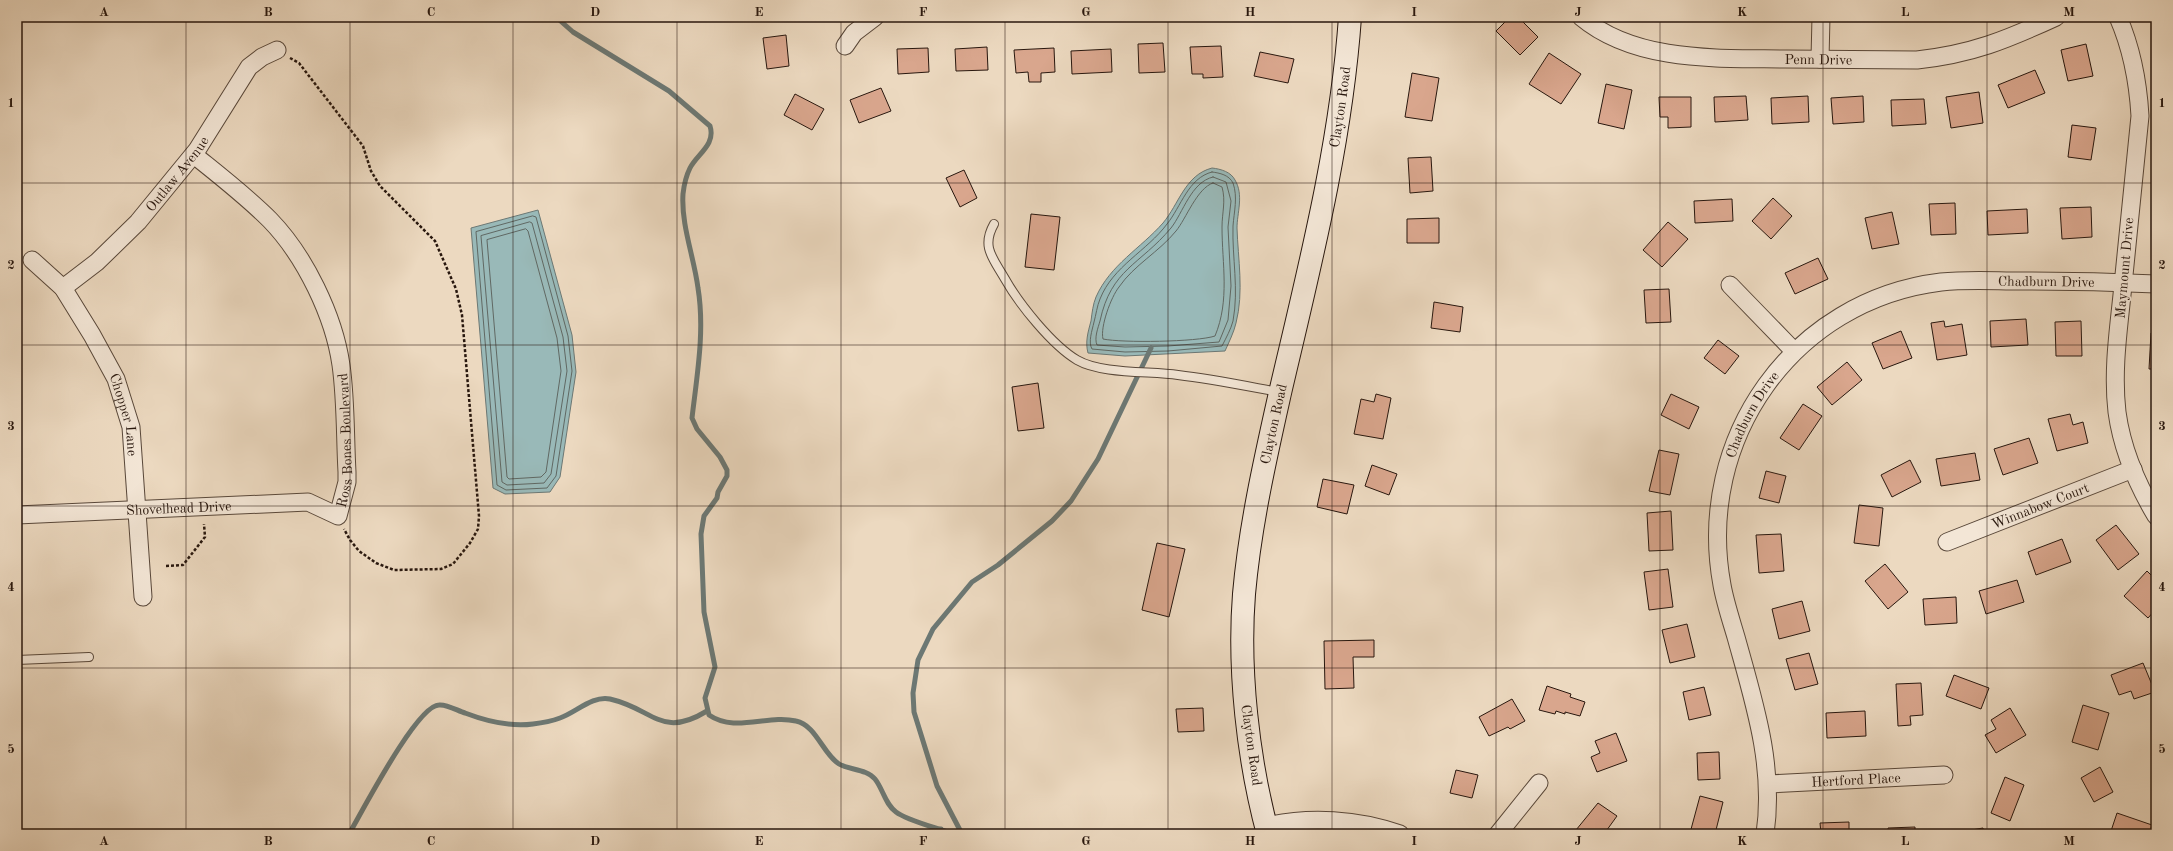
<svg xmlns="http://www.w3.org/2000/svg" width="2173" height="851" font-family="'Old Standard TT',serif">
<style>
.water{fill:#99b9b8;stroke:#6c7874}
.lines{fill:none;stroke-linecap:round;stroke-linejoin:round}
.shore{stroke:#606863;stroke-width:1}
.stream{stroke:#6c7874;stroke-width:5}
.building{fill:#d9a68d;stroke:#28170e}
.lane-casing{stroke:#59483a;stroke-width:10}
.street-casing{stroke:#59483a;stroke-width:19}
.secondary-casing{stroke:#28170e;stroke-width:24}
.path{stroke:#28170e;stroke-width:2.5;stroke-dasharray:3 2;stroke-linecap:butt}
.lane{stroke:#f3e6d6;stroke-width:8}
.street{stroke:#f3e6d6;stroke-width:17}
.secondary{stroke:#f3e6d6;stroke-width:22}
.grid{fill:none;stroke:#28170e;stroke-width:1;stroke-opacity:0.55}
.labels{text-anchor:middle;stroke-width:3.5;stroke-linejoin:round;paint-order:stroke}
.street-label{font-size:14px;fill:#28170e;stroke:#f3e6d6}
.neatline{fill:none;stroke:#28170e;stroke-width:1.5}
.grid-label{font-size:13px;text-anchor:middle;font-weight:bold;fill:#28170e}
</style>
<rect width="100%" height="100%" fill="#ecd9c0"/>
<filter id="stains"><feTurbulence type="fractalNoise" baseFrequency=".005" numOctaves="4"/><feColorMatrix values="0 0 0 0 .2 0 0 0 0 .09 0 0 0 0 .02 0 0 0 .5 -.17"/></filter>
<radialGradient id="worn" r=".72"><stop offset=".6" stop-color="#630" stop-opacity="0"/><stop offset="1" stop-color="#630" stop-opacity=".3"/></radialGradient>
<g class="water">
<path d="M1212 168C1221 169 1231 172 1235 180 1244 195 1237 213 1237 228 1238 259 1244 292 1236 323 1234 332 1229 342 1225 351L1125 356 1088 353C1085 342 1088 332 1091 321 1092 313 1093 304 1096 297 1110 265 1141 248 1163 223 1179 204 1185 175 1212 168Z"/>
<path d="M538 210 572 335 576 372 560 477 550 492 505 494 493 488 471 228Z"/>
</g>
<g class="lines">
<g class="shore">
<path d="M1212 172C1220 173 1229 175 1233 183 1238 197 1234 212 1233 226 1232 258 1239 289 1233 321 1231 329 1226 338 1222 346L1168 351 1125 352 1092 349C1088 342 1092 331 1094 322 1096 315 1097 306 1100 299 1113 266 1147 251 1167 224 1181 207 1188 178 1212 172Z"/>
<path d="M1213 177 1226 182 1231 201 1228 227 1231 286 1228 320 1219 342 1168 346 1125 347 1097 345C1094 338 1098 328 1100 321 1111 269 1140 265 1171 228 1183 213 1191 182 1213 177Z"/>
<path d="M1213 183 1222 187C1226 201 1222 213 1222 227 1222 264 1230 300 1215 336 1197 342 1122 343 1103 339 1100 327 1111 297 1119 287 1134 265 1159 252 1176 231 1186 219 1197 188 1213 183Z"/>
<path d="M533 216 536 217 568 336 572 371 556 476 547 488 506 490 497 485 476 232Z"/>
<path d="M530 222 532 223 563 337 567 371 551 474 544 483 507 485 502 482 481 236Z"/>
<path d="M526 229 528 231 557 338 561 371 546 472 541 477 509 479 507 477 487 240Z"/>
</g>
<g class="stream">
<path d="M556 17 573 32 669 91 710 126C716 145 697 154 690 168 686 176 684 185 683 194 681 225 694 257 698 288 705 331 697 375 692 418L697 429 720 457 727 470V476L718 492 717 498 704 516 701 534 704 612 715 667 705 698 709 715C735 733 768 714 796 721 816 725 823 754 839 764 849 770 867 769 875 779 883 789 885 804 896 812 908 821 938 828 953 834"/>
<path d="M349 834C362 812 417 705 439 705 447 704 458 711 465 713 486 721 511 727 533 724 542 723 552 721 560 718 575 713 593 695 610 699 654 709 661 739 707 711"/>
<path d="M912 834 941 829"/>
<path d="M962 834 937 786 914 712 913 693 918 660 933 629 972 582 998 565 1052 521 1071 501 1098 459 1151 348"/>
</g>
</g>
<g class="building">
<path d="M1510 17H1518L1538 37 1520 55 1496 31Z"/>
<path d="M786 35 789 66 767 69 763 38Z"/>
<path d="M1163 43 1165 72 1139 73 1138 44Z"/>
<path d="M2086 44 2093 76 2068 81 2061 50Z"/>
<path d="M1221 46 1223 77 1203 78V74H1192L1190 47Z"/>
<path d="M987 47 988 70 956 71 955 49Z"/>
<path d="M928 48 929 72 898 74 897 49Z"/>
<path d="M1054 48 1055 72 1041 73V82H1029L1028 72 1016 73 1014 50Z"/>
<path d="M1111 49 1112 72 1072 74 1071 51Z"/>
<path d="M1260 52 1294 59 1288 83 1254 76Z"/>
<path d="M1549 53 1581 74 1561 104 1529 84Z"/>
<path d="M2035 70 2045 93 2008 108 1998 85Z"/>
<path d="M1412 73 1439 78 1432 121 1405 117Z"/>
<path d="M1606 84 1632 90 1624 129 1598 123Z"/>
<path d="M881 88 891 111 859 123 850 100Z"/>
<path d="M1979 92 1983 123 1951 128 1946 97Z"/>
<path d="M795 94 824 109 812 130 784 115Z"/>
<path d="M1746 96 1748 120 1715 122 1714 97Z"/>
<path d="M1808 96 1809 122 1772 124 1771 98Z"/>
<path d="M1863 96 1864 122 1833 124 1831 98Z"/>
<path d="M1659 97H1691V127L1668 128V117H1660Z"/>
<path d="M1924 99 1926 124 1892 126 1891 100Z"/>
<path d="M2072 125 2096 128 2091 160 2068 157Z"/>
<path d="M1431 157 1433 191 1410 193 1408 158Z"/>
<path d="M964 170 977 198 960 207 946 178Z"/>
<path d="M1773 198 1792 216 1771 239 1752 221Z"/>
<path d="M1732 199 1733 221 1695 223 1694 201Z"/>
<path d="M1955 203 1956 234 1931 235 1929 204Z"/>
<path d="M2091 207 2092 237 2062 239 2060 208Z"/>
<path d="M2027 209 2028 233 1988 235 1987 211Z"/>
<path d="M1892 212 1899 244 1872 249 1865 218Z"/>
<path d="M1031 214 1060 217 1054 270 1025 267Z"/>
<path d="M1439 218V243H1407V219Z"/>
<path d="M1668 222 1688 239 1662 267 1643 250Z"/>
<path d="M1818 258 1828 279 1795 294 1785 273Z"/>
<path d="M1669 289 1671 322 1646 323 1644 290Z"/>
<path d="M1434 302 1463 307 1460 332 1431 328Z"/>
<path d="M2026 319 2028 345 1991 347 1990 321Z"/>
<path d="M1944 321 1945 327 1962 324 1967 355 1937 360 1931 323Z"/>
<path d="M2081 321 2082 356H2056L2055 322Z"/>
<path d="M1901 331 1912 358 1883 369 1872 343Z"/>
<path d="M2151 333H2156V369H2149Z"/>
<path d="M1718 340 1739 356 1725 374 1704 358Z"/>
<path d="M1847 362 1862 380 1832 405 1817 387Z"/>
<path d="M1038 383 1044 428 1018 431 1012 387Z"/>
<path d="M1376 394 1391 398 1383 439 1354 434 1361 399 1374 402Z"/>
<path d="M1671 394 1699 407 1689 429 1661 415Z"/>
<path d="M1803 404 1822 416 1799 450 1780 438Z"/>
<path d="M2070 414 2073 425 2083 422 2088 443 2057 451 2048 419Z"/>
<path d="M2029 438 2038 463 2003 475 1994 449Z"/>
<path d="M1659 450 1679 454 1670 495 1649 491Z"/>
<path d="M1975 453 1980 480 1941 486 1936 459Z"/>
<path d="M1910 460 1921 482 1892 497 1881 475Z"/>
<path d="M1372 465 1397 474 1389 495 1365 486Z"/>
<path d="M1766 471 1786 476 1779 503 1759 498Z"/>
<path d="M1323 479 1354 485 1347 514 1317 507Z"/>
<path d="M1859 505 1883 508 1879 546 1854 543Z"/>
<path d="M1671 511 1673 550 1649 551 1647 513Z"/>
<path d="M2116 525 2139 554 2118 570 2096 540Z"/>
<path d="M1781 534 1784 571 1759 573 1756 535Z"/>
<path d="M2062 539 2071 562 2036 575 2028 552Z"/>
<path d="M1157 543 1185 549 1169 617 1142 610Z"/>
<path d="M1885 564 1908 592 1888 609 1865 581Z"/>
<path d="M1668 569 1673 607 1649 610 1644 572Z"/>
<path d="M2147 571 2156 580V609L2148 618 2124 596Z"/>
<path d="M2017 580 2024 602 1986 614 1979 591Z"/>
<path d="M1956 597 1957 623 1925 625 1923 599Z"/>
<path d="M1802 601 1810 631 1779 639 1772 609Z"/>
<path d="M1687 624 1695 657 1670 663 1662 630Z"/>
<path d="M1374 640V657H1353L1354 688 1325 689 1324 641Z"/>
<path d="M1809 653 1818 684 1795 690 1786 659Z"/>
<path d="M2143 663 2155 692 2134 699 2131 691 2119 695 2111 675Z"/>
<path d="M1954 675 1989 688 1981 709 1946 696Z"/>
<path d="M1921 683 1923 715 1910 716 1911 725 1898 726 1896 684Z"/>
<path d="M1547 686 1571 694 1570 697 1585 702 1580 716 1565 712V714L1556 711 1555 714 1539 710Z"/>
<path d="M1704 687 1711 715 1689 720 1683 692Z"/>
<path d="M1512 699 1525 721 1510 729 1508 727 1489 736 1479 717Z"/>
<path d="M2083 705 2109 713 2098 750 2072 742Z"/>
<path d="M1203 708 1204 731 1178 732 1176 709Z"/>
<path d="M2010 708 2026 735 1996 753 1985 735 1996 729 1991 720Z"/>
<path d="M1865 711 1866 736 1827 738 1826 713Z"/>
<path d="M1616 733 1627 761 1597 772 1591 757 1600 753 1595 741Z"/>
<path d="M1719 752 1720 779 1698 780 1697 753Z"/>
<path d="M2100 767 2113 792 2094 802 2081 778Z"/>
<path d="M1456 770 1478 775 1472 798 1450 793Z"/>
<path d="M2005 777 2024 785 2010 821 1991 813Z"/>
<path d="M1700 796 1723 802 1715 834 1690 833Z"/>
<path d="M1598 803 1617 816 1604 834H1582L1576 830Z"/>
<path d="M2117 813 2152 825 2149 834H2110Z"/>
<path d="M1849 822V834H1821L1820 823Z"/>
<path d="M1915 827V834H1888V828Z"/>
<path d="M1983 828 1984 834H1948Z"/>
</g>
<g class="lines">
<g class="lane-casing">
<g id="lane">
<path d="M994 224C981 247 993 258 1005 279 1019 304 1052 345 1077 360 1101 374 1149 371 1178 375 1212 379 1246 386 1279 392"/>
<path d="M17 660 89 657"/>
</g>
</g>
<g class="street-casing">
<g id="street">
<path id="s1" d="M1581 17C1636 63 1719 58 1786 59 1830 59 1873 60 1917 60 1972 54 2006 40 2056 17"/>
<path d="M2118 17C2132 49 2138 81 2140 116 2134 172 2129 229 2123 285 2119 327 2112 369 2117 412 2122 449 2137 484 2156 516"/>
<path d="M845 46 854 33 875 17"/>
<path d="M1820 59 1821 17"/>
<path id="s2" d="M32 260 63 288 92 335 116 379 131 427 143 597"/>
<path d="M1730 285 1794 351"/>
<path id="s3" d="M63 288 97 262 138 222 197 150 249 67 262 57 277 50"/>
<path id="s4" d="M17 515 308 502 338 516 347 482V472C345 437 346 400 341 365 334 316 305 256 270 220 246 196 220 176 194 155"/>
<path id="s5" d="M1947 542 2133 469"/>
<path id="s6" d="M1768 784 1944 775"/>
<path d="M1266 826C1309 816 1358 819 1400 834"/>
<path d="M1498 834 1539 783"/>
<path id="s7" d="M1765 834C1775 766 1754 702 1736 637 1731 620 1725 602 1722 585 1695 439 1793 300 1941 282 1968 279 1995 281 2022 281 2067 281 2111 282 2156 284"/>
</g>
</g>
<g class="secondary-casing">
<g id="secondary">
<path id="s8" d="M1268 834C1248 760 1238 670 1244 594 1250 526 1265 460 1280 393 1309 269 1341 145 1350 17"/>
</g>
</g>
<g class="path">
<path d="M290 58 299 63 363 146 371 171 380 186 435 241 456 289 462 315 479 516 478 529 470 543 453 564 441 569 394 570 376 563 359 551 350 540 344 529"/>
<path d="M166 566 183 565 205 537 204 524"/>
</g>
<use href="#lane" class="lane"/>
<use href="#street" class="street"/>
<use href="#secondary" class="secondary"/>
</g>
<path class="grid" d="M186 17V834M350 17V834M513 17V834M677 17V834M841 17V834M1005 17V834M1168 17V834M1332 17V834M1496 17V834M1660 17V834M1823 17V834M1987 17V834M17 183H2156M17 345H2156M17 506H2156M17 668H2156"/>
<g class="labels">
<g class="street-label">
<text dy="5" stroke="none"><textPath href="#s1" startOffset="246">Penn Drive</textPath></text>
<text dy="5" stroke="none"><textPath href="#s8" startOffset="739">Clayton Road</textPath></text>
<text dy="5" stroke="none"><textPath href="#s3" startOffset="162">Outlaw Avenue</textPath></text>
<text transform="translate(2124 268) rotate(-85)" y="5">Maymount Drive</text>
<text dy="5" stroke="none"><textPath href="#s7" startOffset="779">Chadburn Drive</textPath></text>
<text dy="5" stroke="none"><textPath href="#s2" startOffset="184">Chopper Lane</textPath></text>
<text dy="5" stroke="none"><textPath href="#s7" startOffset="432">Chadburn Drive</textPath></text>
<text dy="5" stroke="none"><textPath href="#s8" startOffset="415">Clayton Road</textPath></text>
<text dy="5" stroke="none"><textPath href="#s4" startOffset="401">Ross Bones Boulevard</textPath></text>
<text dy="5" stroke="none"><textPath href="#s5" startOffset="100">Winnabow Court</textPath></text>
<text dy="5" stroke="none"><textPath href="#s4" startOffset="162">Shovelhead Drive</textPath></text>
<text transform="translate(1252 745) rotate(82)" y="5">Clayton Road</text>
<text dy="5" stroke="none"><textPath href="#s6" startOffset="88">Hertford Place</textPath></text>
</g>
</g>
<rect width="2173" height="851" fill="none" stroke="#ecd9c0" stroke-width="44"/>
<rect x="22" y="22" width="2129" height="807" class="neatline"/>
<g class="grid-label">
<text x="104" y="16">A</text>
<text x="268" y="16">B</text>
<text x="431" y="16">C</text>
<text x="595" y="16">D</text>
<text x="759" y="16">E</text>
<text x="923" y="16">F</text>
<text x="1086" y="16">G</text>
<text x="1250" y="16">H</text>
<text x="1414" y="16">I</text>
<text x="1578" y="16">J</text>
<text x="1742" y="16">K</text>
<text x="1905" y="16">L</text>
<text x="2069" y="16">M</text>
<text x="11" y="107">1</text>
<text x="2162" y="107">1</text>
<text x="11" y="269">2</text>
<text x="2162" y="269">2</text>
<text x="11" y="430">3</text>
<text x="2162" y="430">3</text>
<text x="11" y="591">4</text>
<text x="2162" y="591">4</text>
<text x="11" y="753">5</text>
<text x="2162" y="753">5</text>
<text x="104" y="845">A</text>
<text x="268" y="845">B</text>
<text x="431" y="845">C</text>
<text x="595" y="845">D</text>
<text x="759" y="845">E</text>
<text x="923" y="845">F</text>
<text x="1086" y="845">G</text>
<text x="1250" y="845">H</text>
<text x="1414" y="845">I</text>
<text x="1578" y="845">J</text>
<text x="1742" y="845">K</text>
<text x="1905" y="845">L</text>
<text x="2069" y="845">M</text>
</g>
<rect width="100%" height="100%" filter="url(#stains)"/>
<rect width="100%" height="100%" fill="url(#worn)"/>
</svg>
